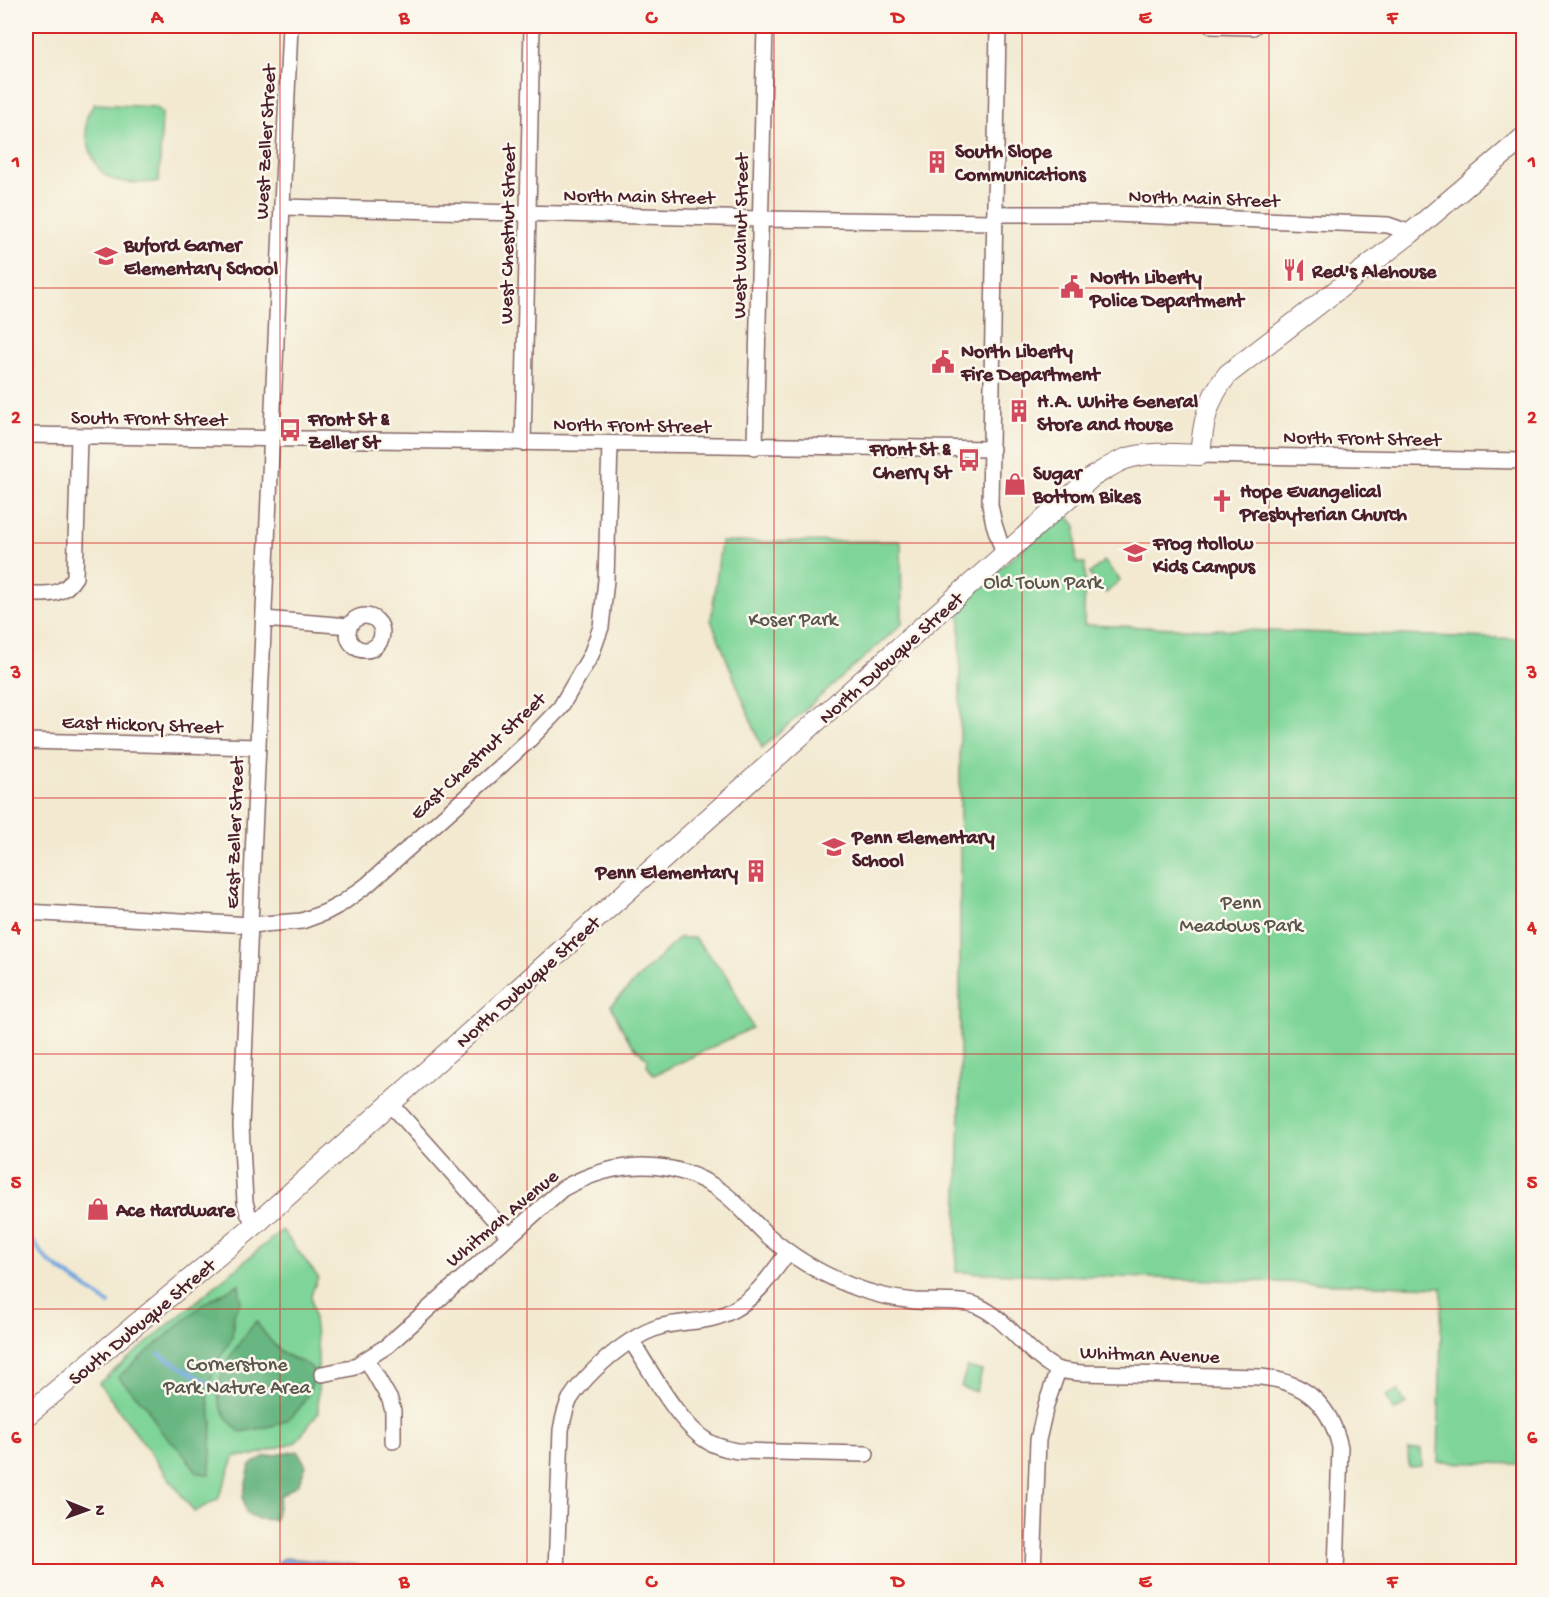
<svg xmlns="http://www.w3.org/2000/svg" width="1549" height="1597" font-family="'Gochi Hand',sans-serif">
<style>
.green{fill:#7fd599;stroke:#647a62;stroke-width:1.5}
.forest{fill:#67b681;stroke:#586a56;stroke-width:1.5}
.water{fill:#70a6de;stroke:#5d6284;stroke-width:1.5}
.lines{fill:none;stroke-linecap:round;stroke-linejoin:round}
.stream{stroke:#70a6de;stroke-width:4}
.minor-casing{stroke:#856665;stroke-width:18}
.major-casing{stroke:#856665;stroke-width:22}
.minor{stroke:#fff;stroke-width:15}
.major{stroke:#fff;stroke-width:20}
.grid{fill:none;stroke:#d62828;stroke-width:1.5;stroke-opacity:0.55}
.labels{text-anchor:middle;stroke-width:5;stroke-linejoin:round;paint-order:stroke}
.street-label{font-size:20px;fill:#4a1f2b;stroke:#fbf7ec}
.poi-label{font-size:20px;font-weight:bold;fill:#4a1f2b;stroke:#fbf7ec;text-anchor:start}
.park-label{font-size:20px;fill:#5a564c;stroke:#fbf7ec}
.neatline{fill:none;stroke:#d62828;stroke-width:2}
.grid-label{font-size:20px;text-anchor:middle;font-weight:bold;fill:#d62828}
</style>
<rect width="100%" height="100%" fill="#fbf7ec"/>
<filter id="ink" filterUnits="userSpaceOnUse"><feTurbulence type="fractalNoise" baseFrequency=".0167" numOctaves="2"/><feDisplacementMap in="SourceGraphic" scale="12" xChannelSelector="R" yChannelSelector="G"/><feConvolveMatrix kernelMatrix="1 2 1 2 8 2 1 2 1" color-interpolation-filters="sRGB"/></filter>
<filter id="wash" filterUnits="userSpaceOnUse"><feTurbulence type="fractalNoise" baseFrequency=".008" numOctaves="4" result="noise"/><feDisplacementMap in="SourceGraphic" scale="24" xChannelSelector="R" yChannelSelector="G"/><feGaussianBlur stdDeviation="1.35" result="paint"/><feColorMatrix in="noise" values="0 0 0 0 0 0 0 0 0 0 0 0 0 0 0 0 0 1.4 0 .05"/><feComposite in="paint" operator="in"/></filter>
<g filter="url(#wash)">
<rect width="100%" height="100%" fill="#f2e9d0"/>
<g class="green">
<path d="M94 104 155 107 162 113 159 182C144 183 127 184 112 179 94 173 82 134 87 117 88 113 92 108 94 104Z"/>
<path d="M26 333 31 335 32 372H26Z"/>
<path d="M1064 511 1076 526V563H1085L1084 625 1523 639V1464L1438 1462 1442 1287 956 1272 960 1105V605Z"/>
<path d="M901 541 902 624 762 748 711 620 721 542Z"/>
<path d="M1104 561 1120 580 1106 593 1089 574Z"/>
<path d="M679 938H694L728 977 752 1028 654 1075 647 1066 648 1059C627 1043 622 1029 611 1005Z"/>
<path d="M282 1230 318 1277 311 1295 318 1353V1413L296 1442 251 1456H235L218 1499 194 1512 99 1383Z"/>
<path d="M967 1367 982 1371 976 1392 961 1387Z"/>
<path d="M1398 1390 1406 1404 1394 1411 1386 1396Z"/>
<path d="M1421 1449 1422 1466 1409 1467 1408 1450Z"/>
</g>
<g class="forest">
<path d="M239 1284 241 1301 234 1314 232 1338 216 1364 207 1393 212 1422 210 1474 198 1473 180 1450 162 1433 146 1406 118 1377 203 1304Z"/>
<path d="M256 1321C264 1333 275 1349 288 1356 301 1363 308 1361 316 1374 298 1422 289 1424 240 1432 231 1423 221 1414 219 1401 214 1373 240 1341 256 1321Z"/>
<path d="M298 1451 306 1466 298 1484 280 1496 275 1520 258 1519 246 1513 243 1497 250 1466 263 1457Z"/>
</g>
<path class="water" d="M285 1558 427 1571H278L279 1561Z"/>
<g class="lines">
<g class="stream">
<path d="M26 1233 48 1261 109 1304"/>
<path d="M159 1354 213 1386 274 1390"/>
</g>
</g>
</g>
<g filter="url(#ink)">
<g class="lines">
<g class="minor-casing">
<g id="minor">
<path d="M998 26 990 505 994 524 1004 555"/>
<path d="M1212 26 1253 27"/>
<path d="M282 207 760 219 995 222"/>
<path d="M995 214H1113L1388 225 1411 233"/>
<path d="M26 435 992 449"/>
<path d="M523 443 532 26"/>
<path d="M755 447 765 26"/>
<path d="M1200 455 1524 461"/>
<path d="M26 594C46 594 63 597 75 577L79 437"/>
<circle cx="365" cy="633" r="17"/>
<path d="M264 619 349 626"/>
<path d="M26 741 258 747"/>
<path d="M26 912 250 925 302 921 326 912 341 904 367 885 494 772 530 739 560 708 591 655 601 627 606 580 610 444"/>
<path d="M391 1104 509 1236"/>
<path d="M256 1224 248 1213 245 1202 241 1126 290 26"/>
<path d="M632 1342C651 1371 678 1423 707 1441 716 1447 727 1449 737 1451L866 1454"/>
<path d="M367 1360 390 1400 393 1411V1441"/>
<path d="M322 1374 352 1368 387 1346 562 1189C614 1160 671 1156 721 1191 739 1204 752 1221 767 1235 791 1256 819 1273 849 1285 869 1293 893 1299 915 1301 931 1302 965 1299 978 1306 1005 1318 1021 1345 1044 1361 1049 1364 1054 1369 1060 1370 1067 1372 1075 1372 1082 1373L1261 1377C1305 1382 1330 1404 1340 1447L1336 1572"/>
<path d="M556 1572 561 1430C563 1419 565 1409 570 1399 587 1372 628 1337 659 1327 683 1320 708 1324 731 1311 757 1297 771 1275 788 1252"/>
<path d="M1033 1572 1038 1440 1046 1405 1058 1370"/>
</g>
</g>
<g class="major-casing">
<path id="major" d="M26 1416 256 1224 922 627 1092 477C1103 471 1114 463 1125 459 1149 451 1176 454 1200 455 1203 423 1207 399 1228 374L1411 233 1524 137"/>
</g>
<use href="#minor" class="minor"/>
<use href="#major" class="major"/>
</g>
</g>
<path class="grid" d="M280 26V1572M527 26V1572M774 26V1572M1022 26V1572M1269 26V1572M26 288H1524M26 543H1524M26 798H1524M26 1054H1524M26 1309H1524"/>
<defs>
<g id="building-bare" transform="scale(1.8)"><path d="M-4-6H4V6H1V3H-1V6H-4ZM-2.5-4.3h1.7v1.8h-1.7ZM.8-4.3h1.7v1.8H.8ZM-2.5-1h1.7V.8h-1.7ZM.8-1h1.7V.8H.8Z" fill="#d1495b" stroke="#fbf7ec" stroke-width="2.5" paint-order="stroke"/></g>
<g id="school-bare" transform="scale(1.8)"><path d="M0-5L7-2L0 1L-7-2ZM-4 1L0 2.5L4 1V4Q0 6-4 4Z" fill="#d1495b" stroke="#fbf7ec" stroke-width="2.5" paint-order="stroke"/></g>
<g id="restaurant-bare" transform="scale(1.8)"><path d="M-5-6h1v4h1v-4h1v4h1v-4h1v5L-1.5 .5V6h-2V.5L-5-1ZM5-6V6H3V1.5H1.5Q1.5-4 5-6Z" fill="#d1495b" stroke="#fbf7ec" stroke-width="2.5" paint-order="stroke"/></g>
<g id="civic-bare" transform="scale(1.8)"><path d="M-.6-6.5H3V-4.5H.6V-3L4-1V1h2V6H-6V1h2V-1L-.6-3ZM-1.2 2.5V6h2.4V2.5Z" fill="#d1495b" stroke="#fbf7ec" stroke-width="2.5" paint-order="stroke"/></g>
<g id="bus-bare" transform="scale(1.8)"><path d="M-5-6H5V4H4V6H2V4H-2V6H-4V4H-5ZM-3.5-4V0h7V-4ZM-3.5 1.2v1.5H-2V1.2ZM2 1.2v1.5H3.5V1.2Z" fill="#d1495b" stroke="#fbf7ec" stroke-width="2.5" paint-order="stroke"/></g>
<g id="shop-bare" transform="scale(1.8)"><path d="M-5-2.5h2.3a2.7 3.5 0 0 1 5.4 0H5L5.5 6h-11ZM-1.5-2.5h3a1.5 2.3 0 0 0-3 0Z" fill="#d1495b" stroke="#fbf7ec" stroke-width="2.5" paint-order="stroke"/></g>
<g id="church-bare" transform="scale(1.8)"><path d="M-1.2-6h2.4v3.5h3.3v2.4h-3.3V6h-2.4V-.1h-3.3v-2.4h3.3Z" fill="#d1495b" stroke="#fbf7ec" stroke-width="2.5" paint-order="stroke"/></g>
</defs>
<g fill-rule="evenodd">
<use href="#building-bare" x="937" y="162"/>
<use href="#school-bare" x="106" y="256"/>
<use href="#restaurant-bare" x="1294" y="270"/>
<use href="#civic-bare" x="1072" y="287"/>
<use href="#civic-bare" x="943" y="362"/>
<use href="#building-bare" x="1019" y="411"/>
<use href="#bus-bare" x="290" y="430"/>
<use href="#bus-bare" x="969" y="460"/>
<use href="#shop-bare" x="1015" y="484"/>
<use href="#church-bare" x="1222" y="501"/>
<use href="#school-bare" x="1135" y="553"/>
<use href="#school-bare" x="834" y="847"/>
<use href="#building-bare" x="756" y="871"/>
<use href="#shop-bare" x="98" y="1209"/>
</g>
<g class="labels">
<g class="street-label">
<text transform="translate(264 142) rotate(-87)" y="7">West Zeller Street</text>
<text transform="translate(639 195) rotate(1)" y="7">North Main Street</text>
<text transform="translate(1204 197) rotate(2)" y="7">North Main Street</text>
<text transform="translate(506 234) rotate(-89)" y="7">West Chestnut Street</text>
<text transform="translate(739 236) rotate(-89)" y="7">West Walnut Street</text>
<text transform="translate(149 417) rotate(1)" y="7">South Front Street</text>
<text transform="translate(632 424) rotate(1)" y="7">North Front Street</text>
<text transform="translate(1362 437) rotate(1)" y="7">North Front Street</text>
<text transform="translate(890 657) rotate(-42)" y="7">North Dubuque Street</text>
<text transform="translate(142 723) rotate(2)" y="7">East Hickory Street</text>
<text transform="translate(477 755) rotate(-43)" y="7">East Chestnut Street</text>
<text transform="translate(233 833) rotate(-88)" y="7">East Zeller Street</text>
<text transform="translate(527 981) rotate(-42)" y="7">North Dubuque Street</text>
<text transform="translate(501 1217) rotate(-40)" y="7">Whitman Avenue</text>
<text transform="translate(141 1321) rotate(-40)" y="7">South Dubuque Street</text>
<text transform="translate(1150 1353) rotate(2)" y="7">Whitman Avenue</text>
</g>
<g class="poi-label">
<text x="955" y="157">South Slope<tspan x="955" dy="23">Communications</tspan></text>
<text x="124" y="251">Buford Garner<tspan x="124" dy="23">Elementary School</tspan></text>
<text x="1312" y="277">Red's Alehouse</text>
<text x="1090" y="283">North Liberty<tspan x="1090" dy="23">Police Department</tspan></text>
<text x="961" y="357">North Liberty<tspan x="961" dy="23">Fire Department</tspan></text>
<text x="1037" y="407">H.A. White General<tspan x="1037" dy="23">Store and House</tspan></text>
<text x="308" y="425">Front St &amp;<tspan x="308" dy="23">Zeller St</tspan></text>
<text x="951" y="455" text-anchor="end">Front St &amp;<tspan x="951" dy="23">Cherry St</tspan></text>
<text x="1033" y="479">Sugar<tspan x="1033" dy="23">Bottom Bikes</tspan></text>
<text x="1240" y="497">Hope Evangelical<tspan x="1240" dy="23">Presbyterian Church</tspan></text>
<text x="1153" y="549">Frog Hollow<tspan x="1153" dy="23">Kids Campus</tspan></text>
<text x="852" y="843">Penn Elementary<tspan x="852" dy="23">School</tspan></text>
<text x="738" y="878" text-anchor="end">Penn Elementary</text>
<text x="116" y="1216">Ace Hardware</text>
</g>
<g class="park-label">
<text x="1043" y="588">Old Town Park</text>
<text x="793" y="625">Koser Park</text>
<text x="1241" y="908">Penn<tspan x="1241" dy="23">Meadows Park</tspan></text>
<text x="237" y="1370">Cornerstone<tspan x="237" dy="23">Park Nature Area</tspan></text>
</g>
</g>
<rect width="1549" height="1597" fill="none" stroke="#fbf7ec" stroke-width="66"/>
<g transform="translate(87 1510) rotate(91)" stroke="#fbf7ec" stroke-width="4.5" paint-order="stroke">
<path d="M0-4.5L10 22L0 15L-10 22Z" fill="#4a1f2b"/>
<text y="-9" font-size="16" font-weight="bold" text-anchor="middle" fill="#4a1f2b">N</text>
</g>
<rect x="33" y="33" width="1483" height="1531" class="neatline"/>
<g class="grid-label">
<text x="157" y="23">A</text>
<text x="404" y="23">B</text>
<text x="651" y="23">C</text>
<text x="898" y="23">D</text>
<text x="1145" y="23">E</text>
<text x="1392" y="23">F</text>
<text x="16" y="167">1</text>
<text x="1532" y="167">1</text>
<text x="16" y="423">2</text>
<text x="1532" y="423">2</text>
<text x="16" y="678">3</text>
<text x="1532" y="678">3</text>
<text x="16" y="933">4</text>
<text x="1532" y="933">4</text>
<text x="16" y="1188">5</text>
<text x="1532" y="1188">5</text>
<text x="16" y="1443">6</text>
<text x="1532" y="1443">6</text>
<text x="157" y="1587">A</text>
<text x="404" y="1587">B</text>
<text x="651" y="1587">C</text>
<text x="898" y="1587">D</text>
<text x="1145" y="1587">E</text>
<text x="1392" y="1587">F</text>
</g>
</svg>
